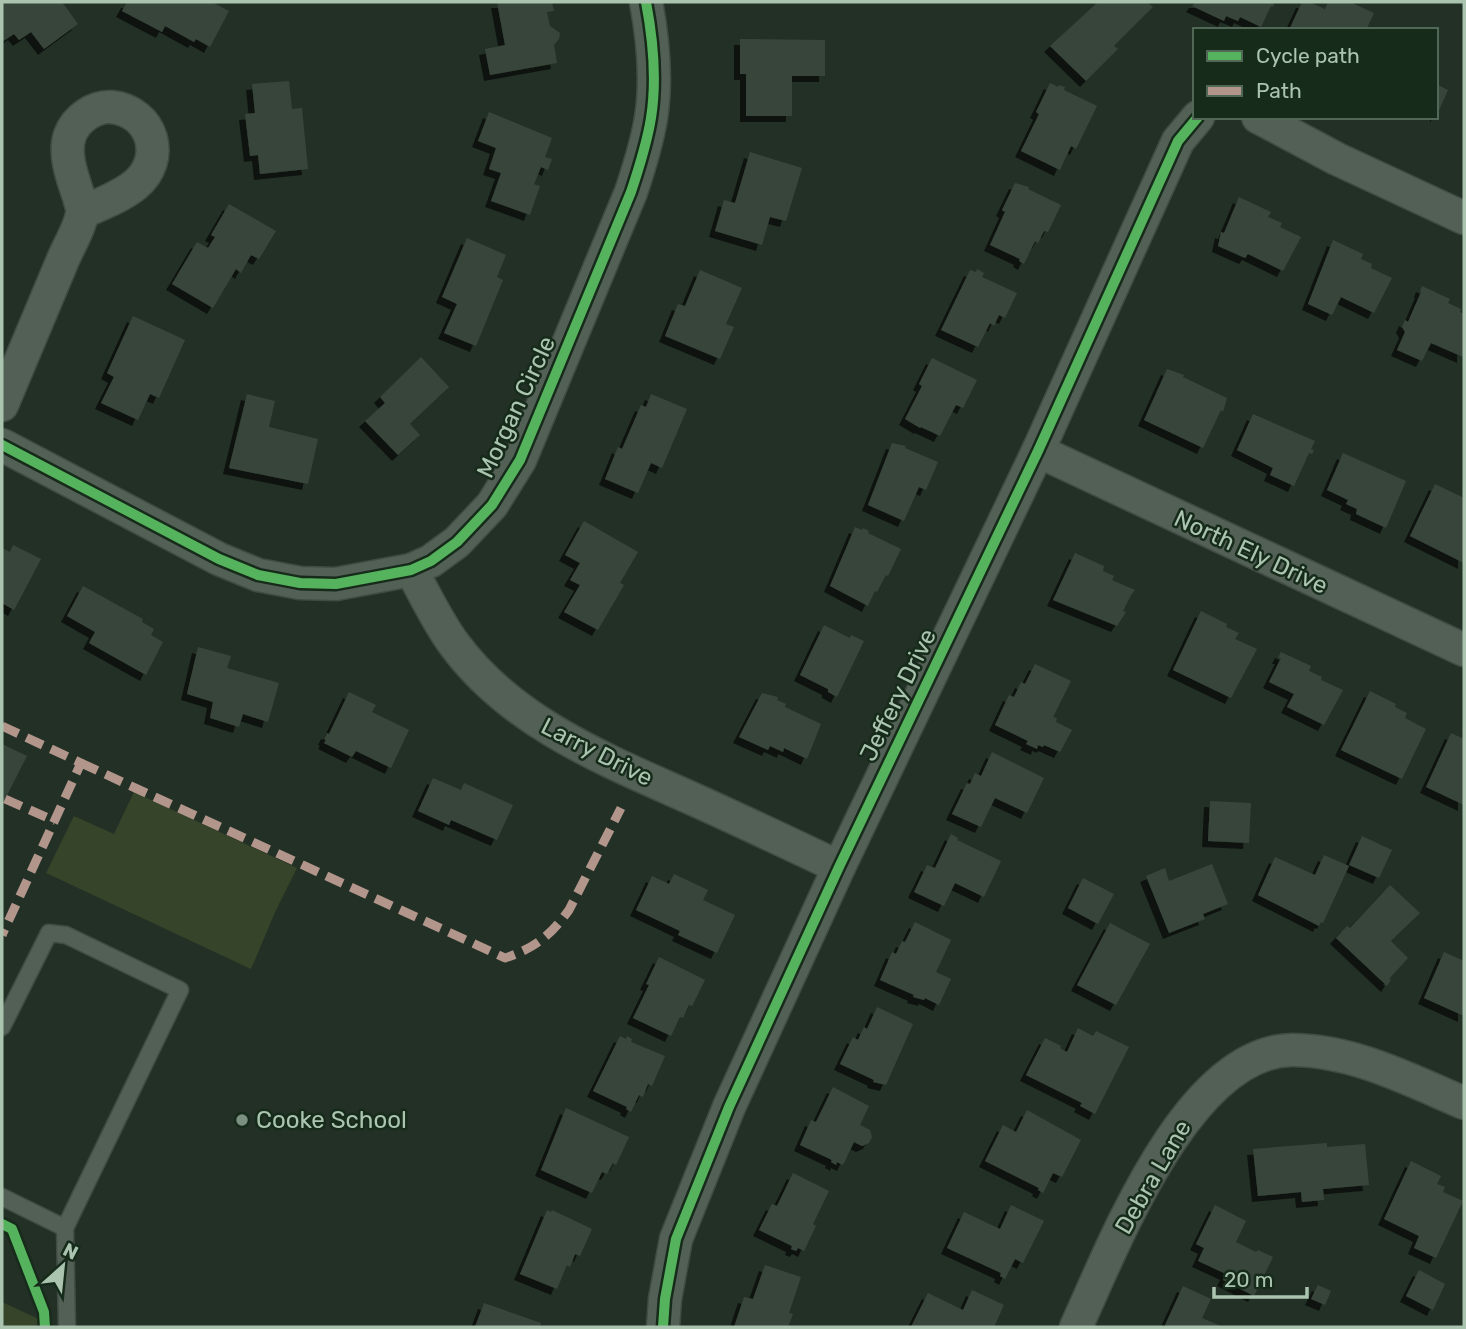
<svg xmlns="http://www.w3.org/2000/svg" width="1466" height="1329" font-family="Rubik,sans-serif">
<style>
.green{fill:#36442a}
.building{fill:#39453b;filter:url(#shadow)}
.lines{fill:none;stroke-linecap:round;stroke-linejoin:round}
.lane-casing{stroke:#404b43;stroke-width:19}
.street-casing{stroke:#404b43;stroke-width:35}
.lane{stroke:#526055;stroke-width:16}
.street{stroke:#526055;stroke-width:32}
.quiet{stroke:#b2968c;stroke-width:9;stroke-dasharray:18 9;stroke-linecap:butt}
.cycleway-casing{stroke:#172b1b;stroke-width:15}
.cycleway{stroke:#56b35d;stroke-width:10}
.poi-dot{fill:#7b9080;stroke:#172b1b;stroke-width:2.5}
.labels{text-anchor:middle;stroke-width:5;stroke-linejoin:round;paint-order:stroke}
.street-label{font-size:24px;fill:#aac4b0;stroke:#172b1b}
.poi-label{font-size:24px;fill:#aac4b0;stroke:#172b1b;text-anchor:start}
</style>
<defs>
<filter id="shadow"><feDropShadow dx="-6" dy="6" stdDeviation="0" flood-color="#0009"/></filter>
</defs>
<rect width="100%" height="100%" fill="#233026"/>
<g class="green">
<path d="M134 792 297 868 276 910 251 969 46 873 74 816 114 834Z"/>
<path d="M2 1302 56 1327H2Z"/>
</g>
<g class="building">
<path d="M2 2H62L78 24 44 49 31 32 19 40 14 34 2 42Z"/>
<path d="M127 2H212L229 11 210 47 196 39 194 42 165 26 162 32 122 11Z"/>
<path d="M497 2H552L554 11 547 12 550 26 560 33 559 39 554 45 557 63 490 75 485 49 505 45Z"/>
<path d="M1098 2H1147L1153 7 1114 46 1118 49 1086 81 1050 46Z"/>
<path d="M1195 2H1273L1274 4 1273 7 1271 6 1261 27 1240 17 1238 21 1226 16 1224 21 1192 6Z"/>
<path d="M1302 2H1309L1325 9 1328 2H1350L1374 13 1366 30H1289Z"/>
<path d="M740 39 825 40V76H792V116H746V74H740Z"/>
<path d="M289 81 292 109 302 108 308 169 260 174 258 155 250 156 245 114 255 113 252 84Z"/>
<path d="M1050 83 1058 87 1059 85 1065 87 1064 90 1097 106 1076 149 1071 146 1060 170 1021 151 1039 114 1036 112Z"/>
<path d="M1436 84 1448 90 1436 117Z"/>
<path d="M489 112 552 138 545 157 552 159 548 170 541 167 534 184 540 186 530 215 491 201 501 173 489 169 496 148 478 141Z"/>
<path d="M750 152 802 168 786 221 770 217 762 245 715 231 724 200 735 203Z"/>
<path d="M1015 183 1029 187 1028 189 1061 205 1048 232 1044 231 1038 243 1035 241 1024 264 1019 261 1020 259 990 245 1005 212 1002 210Z"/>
<path d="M1239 197 1271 212 1268 217 1282 223 1280 227 1301 237 1283 271 1248 254 1245 258 1218 246 1221 232 1224 233Z"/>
<path d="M229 204 276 231 259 259 251 255 241 273 236 269 213 308 172 284 197 242 208 248 215 237 211 235Z"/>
<path d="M467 238 506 255 497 277 503 280 476 346 444 333 457 304 442 297Z"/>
<path d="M1333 240 1363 254 1361 259 1372 264 1371 268 1392 278 1374 313 1341 297 1332 315 1308 304Z"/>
<path d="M977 269 984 273 982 277 1017 293 1005 318 999 315 994 326 990 323 978 347 941 330 970 270 976 272Z"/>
<path d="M700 270 742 288 726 324 734 327 720 359 665 336 678 304 685 306Z"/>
<path d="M1422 286 1450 299 1448 303 1461 309 1460 312 1464 314 1463 357 1431 343 1422 361 1397 350 1405 332 1402 327 1405 320 1408 322 1421 292 1420 291Z"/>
<path d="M133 316 185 340 159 398 150 394 138 420 101 403 114 377 107 373Z"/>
<path d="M421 357 449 387 410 424 420 435 398 455 365 421 385 403 380 397Z"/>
<path d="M932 358 977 380 963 408 956 405 940 436 921 427 920 428 905 419 922 386 919 384Z"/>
<path d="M1167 369 1184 375 1183 377 1227 398 1223 412 1221 410 1203 448 1144 420Z"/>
<path d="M247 394 275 401 269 427 318 439 308 484 229 468Z"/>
<path d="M651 394 687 409 662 468 651 463 638 493 605 479 618 447 622 449 641 405 646 407Z"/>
<path d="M1253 414 1315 441 1311 449 1314 450 1312 454 1309 453 1294 486 1270 475 1273 468 1237 450Z"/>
<path d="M892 443 906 446 905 448 938 462 926 490 919 487 904 521 868 505Z"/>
<path d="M1343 453 1406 481 1386 528 1356 514 1357 509 1346 504 1348 500 1327 490Z"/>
<path d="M1435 484 1464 498V563L1410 536Z"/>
<path d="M584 521 638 552 620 583 624 585 598 630 564 612 580 585 570 580 580 563 565 555Z"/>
<path d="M855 527 862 530 863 528 869 531 868 533 901 549 888 576 886 575 877 592 875 591 868 606 830 586Z"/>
<path d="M13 545 41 559 14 610 2 603V548L10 552Z"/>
<path d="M1075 553 1104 566 1103 571 1114 576 1112 580 1135 590 1131 595 1123 611 1126 612 1117 626 1053 600Z"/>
<path d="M83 586 143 619 142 622 154 629 151 635 163 642 146 675 89 643 95 632 67 616Z"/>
<path d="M1201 611 1227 624 1226 627 1239 633 1235 639 1257 649 1231 698 1173 670Z"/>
<path d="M824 625 850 638 851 635 864 641 837 697 828 692V689L800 675Z"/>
<path d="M198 647 231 656 227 668 279 683 268 722 243 714 239 727 210 718 213 702 187 694Z"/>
<path d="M1281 652 1311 666 1309 671 1322 677 1321 680 1343 690 1324 725 1287 707 1294 694 1269 682 1281 658H1278Z"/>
<path d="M1035 664 1071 681 1053 717 1057 718 1056 722 1072 730 1060 752 1044 745 1043 747 1038 745 1037 749 1026 744 1028 741 995 725 1009 695 1014 697 1021 682 1025 684Z"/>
<path d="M1370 691 1396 704 1395 707 1407 713 1405 718 1426 729 1402 779 1341 750Z"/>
<path d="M349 692 376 705 372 712 409 730 391 768 356 751 352 757 324 743 326 740 324 739 327 733 329 734Z"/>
<path d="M762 693 778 697 777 700 786 704 785 707 821 724 807 759 784 748 783 752 770 746 768 750 739 737Z"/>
<path d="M1451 733 1464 739V805L1426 787Z"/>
<path d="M2 744 27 756 2 805Z"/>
<path d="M992 752 1044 778 1027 813 995 798 981 827 952 814 967 783 970 784 975 773 981 776Z"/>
<path d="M433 778 461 790 464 783 513 805 497 840 451 820 449 825 418 811Z"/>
<path d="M1210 801 1251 803 1249 843 1208 841Z"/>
<path d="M951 834 958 838 957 840 1001 861 984 897 955 883 944 906 914 892 927 865 935 868Z"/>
<path d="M1362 836 1392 850 1379 878 1349 865Z"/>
<path d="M1324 855 1349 866 1323 923 1321 922 1319 926 1258 895 1275 857 1315 875Z"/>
<path d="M1212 864 1228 904 1203 914 1205 919 1169 933 1146 876 1165 868 1169 881Z"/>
<path d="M674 874 708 890 703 900 735 915 717 953 678 935 680 931 636 910 652 876 669 884Z"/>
<path d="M1083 878 1114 894 1098 924 1068 908Z"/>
<path d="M1390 885 1420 913 1391 941 1408 958 1389 979 1391 980 1387 986 1336 938 1347 926 1350 928Z"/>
<path d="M915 922 951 940 936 972 951 979 939 1005 925 998 924 1000 913 997 914 995 880 980 892 952 896 954 902 941 905 942Z"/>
<path d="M1110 923 1150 944 1116 1005 1077 985Z"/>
<path d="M1444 952 1464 961V1016L1424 998Z"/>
<path d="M659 957 705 980 692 1006 689 1005 683 1018 680 1017 671 1036 633 1018 649 985 646 984Z"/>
<path d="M877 1007 913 1024 886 1085 873 1082 874 1080 840 1064 853 1037 858 1040 864 1027 867 1029Z"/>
<path d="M1078 1028 1093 1036 1096 1031 1129 1047 1095 1114 1080 1106 1082 1103 1026 1075 1045 1038 1061 1046 1060 1048 1067 1052Z"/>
<path d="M620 1036 626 1039 627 1036 632 1039 631 1042 665 1056 652 1086 648 1084 643 1097 639 1095 631 1112 626 1109 627 1107 593 1091Z"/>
<path d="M833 1087 869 1106 860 1125 870 1130 872 1137 869 1143 862 1146 854 1142 843 1165 837 1162 836 1165 831 1162 832 1160 800 1145 811 1120 816 1122Z"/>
<path d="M566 1108 629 1137 616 1165 613 1163 607 1174 602 1172 592 1193 541 1170Z"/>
<path d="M1027 1110 1081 1140 1062 1177 1053 1173 1043 1193 1038 1190 1039 1188 985 1161 1003 1125 1016 1132Z"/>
<path d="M1327 1143V1147L1365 1144 1369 1185 1323 1189 1324 1200 1302 1202 1301 1192 1258 1196 1253 1149Z"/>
<path d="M1411 1161 1441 1176 1437 1184 1445 1187 1443 1192 1463 1201 1436 1258 1414 1248 1419 1236 1384 1219Z"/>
<path d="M793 1173 829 1191 813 1224 816 1226 804 1251 798 1248 796 1251 791 1249 792 1246 759 1230 772 1204 777 1206Z"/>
<path d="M1011 1205 1044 1221 1023 1263 1015 1259 1005 1279 1000 1276 1001 1273 947 1248 964 1212 1000 1229Z"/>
<path d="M1215 1205 1246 1221 1236 1242 1256 1252 1258 1250 1273 1257 1254 1296 1223 1280 1226 1274 1198 1261 1204 1248 1196 1244Z"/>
<path d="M547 1210 551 1212 552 1210 592 1229 580 1256 575 1254 570 1267 567 1265 557 1289 520 1274Z"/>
<path d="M765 1265 801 1277 789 1313 793 1314 788 1327H734L744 1297 753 1299Z"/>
<path d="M1419 1270 1445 1284 1433 1310 1406 1296Z"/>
<path d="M1318 1285 1331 1291 1325 1305 1311 1299Z"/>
<path d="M1183 1286 1211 1299 1202 1318 1223 1327H1169L1165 1325Z"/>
<path d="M972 1290 1004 1305 994 1327H911L928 1293 963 1310Z"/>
<path d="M484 1303 541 1323 540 1327H475Z"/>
</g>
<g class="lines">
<g class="lane-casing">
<g id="lane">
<path d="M2 1027 49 933 66 935 180 990 65 1228 2 1197"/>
<path d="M65 1228 67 1327"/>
</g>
</g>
<g class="street-casing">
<g id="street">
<path d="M1258 117 1337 159 1464 218"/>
<path d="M2 405C22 357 42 310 62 262 67 249 81 226 82 213 83 208 80 202 79 197 73 179 63 154 70 135 76 119 94 106 111 107 153 111 167 159 135 185 120 197 101 204 83 212"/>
<path d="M2 445 219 559 258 575 300 583 336 584 411 570 431 561 457 542 492 505 520 460 631 192C639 168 647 143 651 118 657 80 653 39 646 2"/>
<path d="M1038 451 1464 650"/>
<path d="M411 570C425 594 437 621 454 644 512 723 606 760 693 799 742 821 790 844 839 867"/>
<path d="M663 1327 665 1299 676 1239 729 1107 839 867 1038 451 1178 141 1198 117"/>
<path d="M1076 1327C1113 1247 1187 1051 1292 1050 1353 1050 1410 1080 1464 1103"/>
</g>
</g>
<use href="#lane" class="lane"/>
<use href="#street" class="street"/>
<g class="quiet">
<path d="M2 726 81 763 2 935"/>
<path d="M81 763 505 958C535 948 550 936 569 910L621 808"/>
<path d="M5 799 55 821"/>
</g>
<g class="cycleway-casing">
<g id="cycleway">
<path d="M2 445 219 559 258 575 300 583 336 584 411 570 431 561 457 542 492 505 520 460 631 192C639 168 647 143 651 118 657 80 653 39 646 2"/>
<path d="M2 1224 12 1229 44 1312 45 1327"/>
<path d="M663 1327 665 1299 676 1239 729 1107 839 867 1038 451 1178 141 1198 117"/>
</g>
</g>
<use href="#cycleway" class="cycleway"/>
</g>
<circle class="poi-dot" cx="242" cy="1120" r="7"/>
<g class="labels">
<g class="street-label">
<text transform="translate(516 407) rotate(-65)" y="8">Morgan Circle</text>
<text transform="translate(1251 552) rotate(25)" y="8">North Ely Drive</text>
<text transform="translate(898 695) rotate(-64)" y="8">Jeffery Drive</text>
<text transform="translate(597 752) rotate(27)" y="8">Larry Drive</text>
<text transform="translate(1153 1177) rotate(-60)" y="8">Debra Lane</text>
</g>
<g class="poi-label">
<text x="256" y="1128">Cooke School</text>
</g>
</g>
<rect width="1466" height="1329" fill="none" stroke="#aac4b0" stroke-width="7"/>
<rect x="1193" y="28" width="245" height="91" fill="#172b1b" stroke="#526857" stroke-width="2"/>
<rect x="1207" y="51" width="35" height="10" fill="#56b35d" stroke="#526857" stroke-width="2"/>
<text x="1256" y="63" font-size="21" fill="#aac4b0">Cycle path</text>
<rect x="1207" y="86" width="35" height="10" fill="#b2968c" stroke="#526857" stroke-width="2"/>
<text x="1256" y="98" font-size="21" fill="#aac4b0">Path</text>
<g transform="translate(63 1266) rotate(27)" stroke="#172b1b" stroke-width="5" paint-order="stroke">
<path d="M0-5L12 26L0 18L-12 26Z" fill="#aac4b0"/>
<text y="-10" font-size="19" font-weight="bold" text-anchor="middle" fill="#aac4b0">N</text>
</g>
<path d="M1214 1287v10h93v-10" fill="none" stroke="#aac4b0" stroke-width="3.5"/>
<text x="1224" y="1287" font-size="21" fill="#aac4b0" stroke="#172b1b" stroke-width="5" paint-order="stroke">20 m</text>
</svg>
